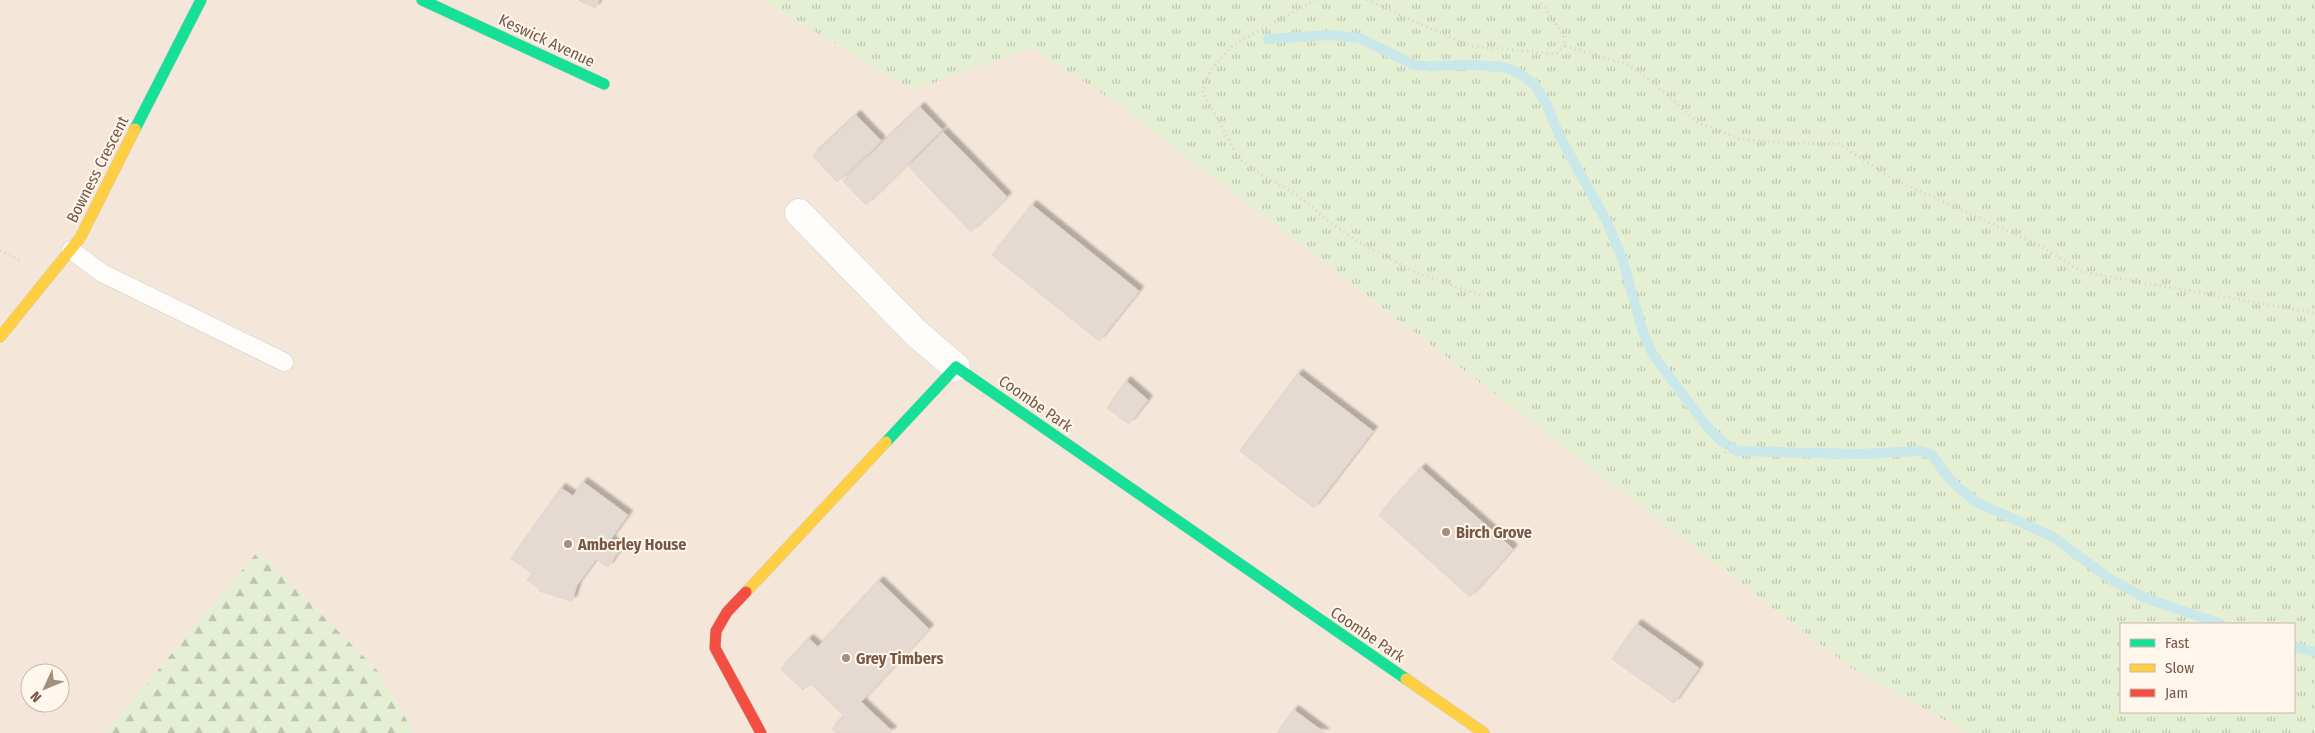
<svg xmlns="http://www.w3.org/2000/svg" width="2315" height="733" font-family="'Fira Sans Condensed',sans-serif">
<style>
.residential{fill:#f4e7d9;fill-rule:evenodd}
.grass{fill:url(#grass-tufts);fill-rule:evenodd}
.forest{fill:url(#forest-firs)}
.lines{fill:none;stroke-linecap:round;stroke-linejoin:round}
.stream{stroke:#cae8e9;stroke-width:10}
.building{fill:#e5dad1;stroke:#e1d4cc;filter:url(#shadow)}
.lane-casing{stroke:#d6cdc6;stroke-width:19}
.street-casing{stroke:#d6cdc6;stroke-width:29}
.fast-casing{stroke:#d7cdc6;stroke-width:12}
.slow-casing{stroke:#d7cdc6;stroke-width:12}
.jam-casing{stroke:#d7cdc6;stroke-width:12}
.path{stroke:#dbd1cc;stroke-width:3;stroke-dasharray:1 4;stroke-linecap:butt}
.lane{stroke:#fefdfc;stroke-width:18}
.street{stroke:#fefdfc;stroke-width:28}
.fast{stroke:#16e098;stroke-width:11}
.slow{stroke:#ffcf43;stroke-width:11}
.jam{stroke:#f24e42;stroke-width:11}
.poi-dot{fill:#a58d80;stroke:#fff7ec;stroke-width:2}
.labels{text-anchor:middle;stroke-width:4;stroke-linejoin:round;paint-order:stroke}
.street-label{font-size:16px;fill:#795747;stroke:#fff7ec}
.poi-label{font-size:16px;font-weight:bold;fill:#795747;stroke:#fff7ec;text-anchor:start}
</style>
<defs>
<pattern id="grass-tufts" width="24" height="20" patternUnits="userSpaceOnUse" patternTransform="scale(1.25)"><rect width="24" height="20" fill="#e4efd3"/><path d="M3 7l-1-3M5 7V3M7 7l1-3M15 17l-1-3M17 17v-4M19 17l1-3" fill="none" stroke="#bec4ad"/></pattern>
<pattern id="forest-firs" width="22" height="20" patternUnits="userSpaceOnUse" patternTransform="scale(1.25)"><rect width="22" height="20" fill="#e4efd3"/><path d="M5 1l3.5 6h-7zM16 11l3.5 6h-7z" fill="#bec4ad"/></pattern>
<filter id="shadow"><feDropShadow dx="4.5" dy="-4.5" stdDeviation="1" flood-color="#0004"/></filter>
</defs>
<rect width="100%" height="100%" fill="#f8f2ea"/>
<path class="residential" d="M0 0H761L913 90 1032 47 1119 105 1851 668 1968 733H414L379 672 258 551 105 733H0ZM30 673H60V703H30Z"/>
<path class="grass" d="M761 0H2315V733H1968L1851 668 1119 105 1032 48 913 90ZM2121 624H2294V712H2121Z"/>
<path class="forest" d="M258 551 379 672 414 733H105Z"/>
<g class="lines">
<g class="stream">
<path d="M1268 39 1330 35 1359 38 1412 64 1423 66 1473 65 1504 67 1518 73 1534 84 1547 105 1559 135 1607 222 1622 258 1642 329 1653 355 1705 424 1720 440 1737 451 1860 454 1919 451 1931 454 1952 482 1976 502 2053 537 2110 579 2145 598 2221 624"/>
<path d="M2294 647 2315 652"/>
</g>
</g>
<g class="building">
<path d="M578 0H599L595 8Z"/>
<path d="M920 107 942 130 866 205 843 181Z"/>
<path d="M856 115 881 141 837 182 813 156Z"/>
<path d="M943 132 1007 197 971 232 908 166Z"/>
<path d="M1032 205 1139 291 1099 341 992 255Z"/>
<path d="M1298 374 1373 431 1314 508 1240 451Z"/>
<path d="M1126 381 1148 400 1129 424 1107 408Z"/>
<path d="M1421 468 1513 549 1470 597 1379 515Z"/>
<path d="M583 482 628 515 610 540 621 548 608 567 596 559 577 585 572 601 539 591 540 589 527 580 532 573 511 559 561 488 573 496Z"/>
<path d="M879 581 929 629 861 702 892 731 890 733H837L832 729 844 716 810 683 803 690 781 669 809 639 818 647Z"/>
<path d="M1637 624 1699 668 1674 703 1612 659Z"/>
<path d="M1294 710 1325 733H1277Z"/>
</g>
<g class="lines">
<g class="lane-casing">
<path id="lane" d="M71 250 102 273 284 362"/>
</g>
<g class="street-casing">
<path id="street" d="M799 213 916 333 956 367"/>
</g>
<g class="fast-casing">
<g id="fast">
<path d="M422 0 604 84"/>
<path d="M135 129 201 0"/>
<path d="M886 442 956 367 1406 679"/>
</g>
</g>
<g class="slow-casing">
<g id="slow">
<path d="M0 337 80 238 135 129"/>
<path d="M746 592 886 442"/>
<path d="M1406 679 1484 733"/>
</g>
</g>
<g class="jam-casing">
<path id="jam" d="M746 592 727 612 716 631 715 648 761 733"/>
</g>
<g class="path">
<path d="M1315 0 1233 45 1212 68 1202 91 1239 159 1262 175 1296 194 1328 221 1357 241 1417 273 1480 295"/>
<path d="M1367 0 1471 46 1556 54 1565 46 1564 36 1539 0"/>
<path d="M1565 46 1626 64 1649 79 1697 122 1740 139 1787 143 1839 144 1893 179 2037 244 2083 272 2315 313"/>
<path d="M0 251 22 261"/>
<path d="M1725 453 1730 443"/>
</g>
<use href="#lane" class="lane"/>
<use href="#street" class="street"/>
<use href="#fast" class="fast"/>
<use href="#slow" class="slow"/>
<use href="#jam" class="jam"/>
</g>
<g class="poi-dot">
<circle cx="1446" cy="532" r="5"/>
<circle cx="568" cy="544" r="5"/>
<circle cx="846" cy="658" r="5"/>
</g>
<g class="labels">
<g class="street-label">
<text transform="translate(547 40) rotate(25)" y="6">Keswick Avenue</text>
<text transform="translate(97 169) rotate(-63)" y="6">Bowness Crescent</text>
<text transform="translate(1036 403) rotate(35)" y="6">Coombe Park</text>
<text transform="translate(1368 634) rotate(34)" y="6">Coombe Park</text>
</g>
<g class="poi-label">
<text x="1456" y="538">Birch Grove</text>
<text x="578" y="550">Amberley House</text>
<text x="856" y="664">Grey Timbers</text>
</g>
</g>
<rect x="2120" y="623" width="175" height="90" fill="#fff7ec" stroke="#c9b7aa"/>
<rect x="2130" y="639" width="25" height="8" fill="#16e098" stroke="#c9b7aa"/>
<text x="2165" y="648" font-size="15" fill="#795747">Fast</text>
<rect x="2130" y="664" width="25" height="8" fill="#ffcf43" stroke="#c9b7aa"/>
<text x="2165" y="673" font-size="15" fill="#795747">Slow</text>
<rect x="2130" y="689" width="25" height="8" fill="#f24e42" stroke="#c9b7aa"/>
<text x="2165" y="698" font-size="15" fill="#795747">Jam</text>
<g transform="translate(45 688) rotate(226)"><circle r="24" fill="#fff7ec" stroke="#c9b7aa"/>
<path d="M0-4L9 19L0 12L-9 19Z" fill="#a58d80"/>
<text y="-8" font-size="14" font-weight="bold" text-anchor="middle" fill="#795747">N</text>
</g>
</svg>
